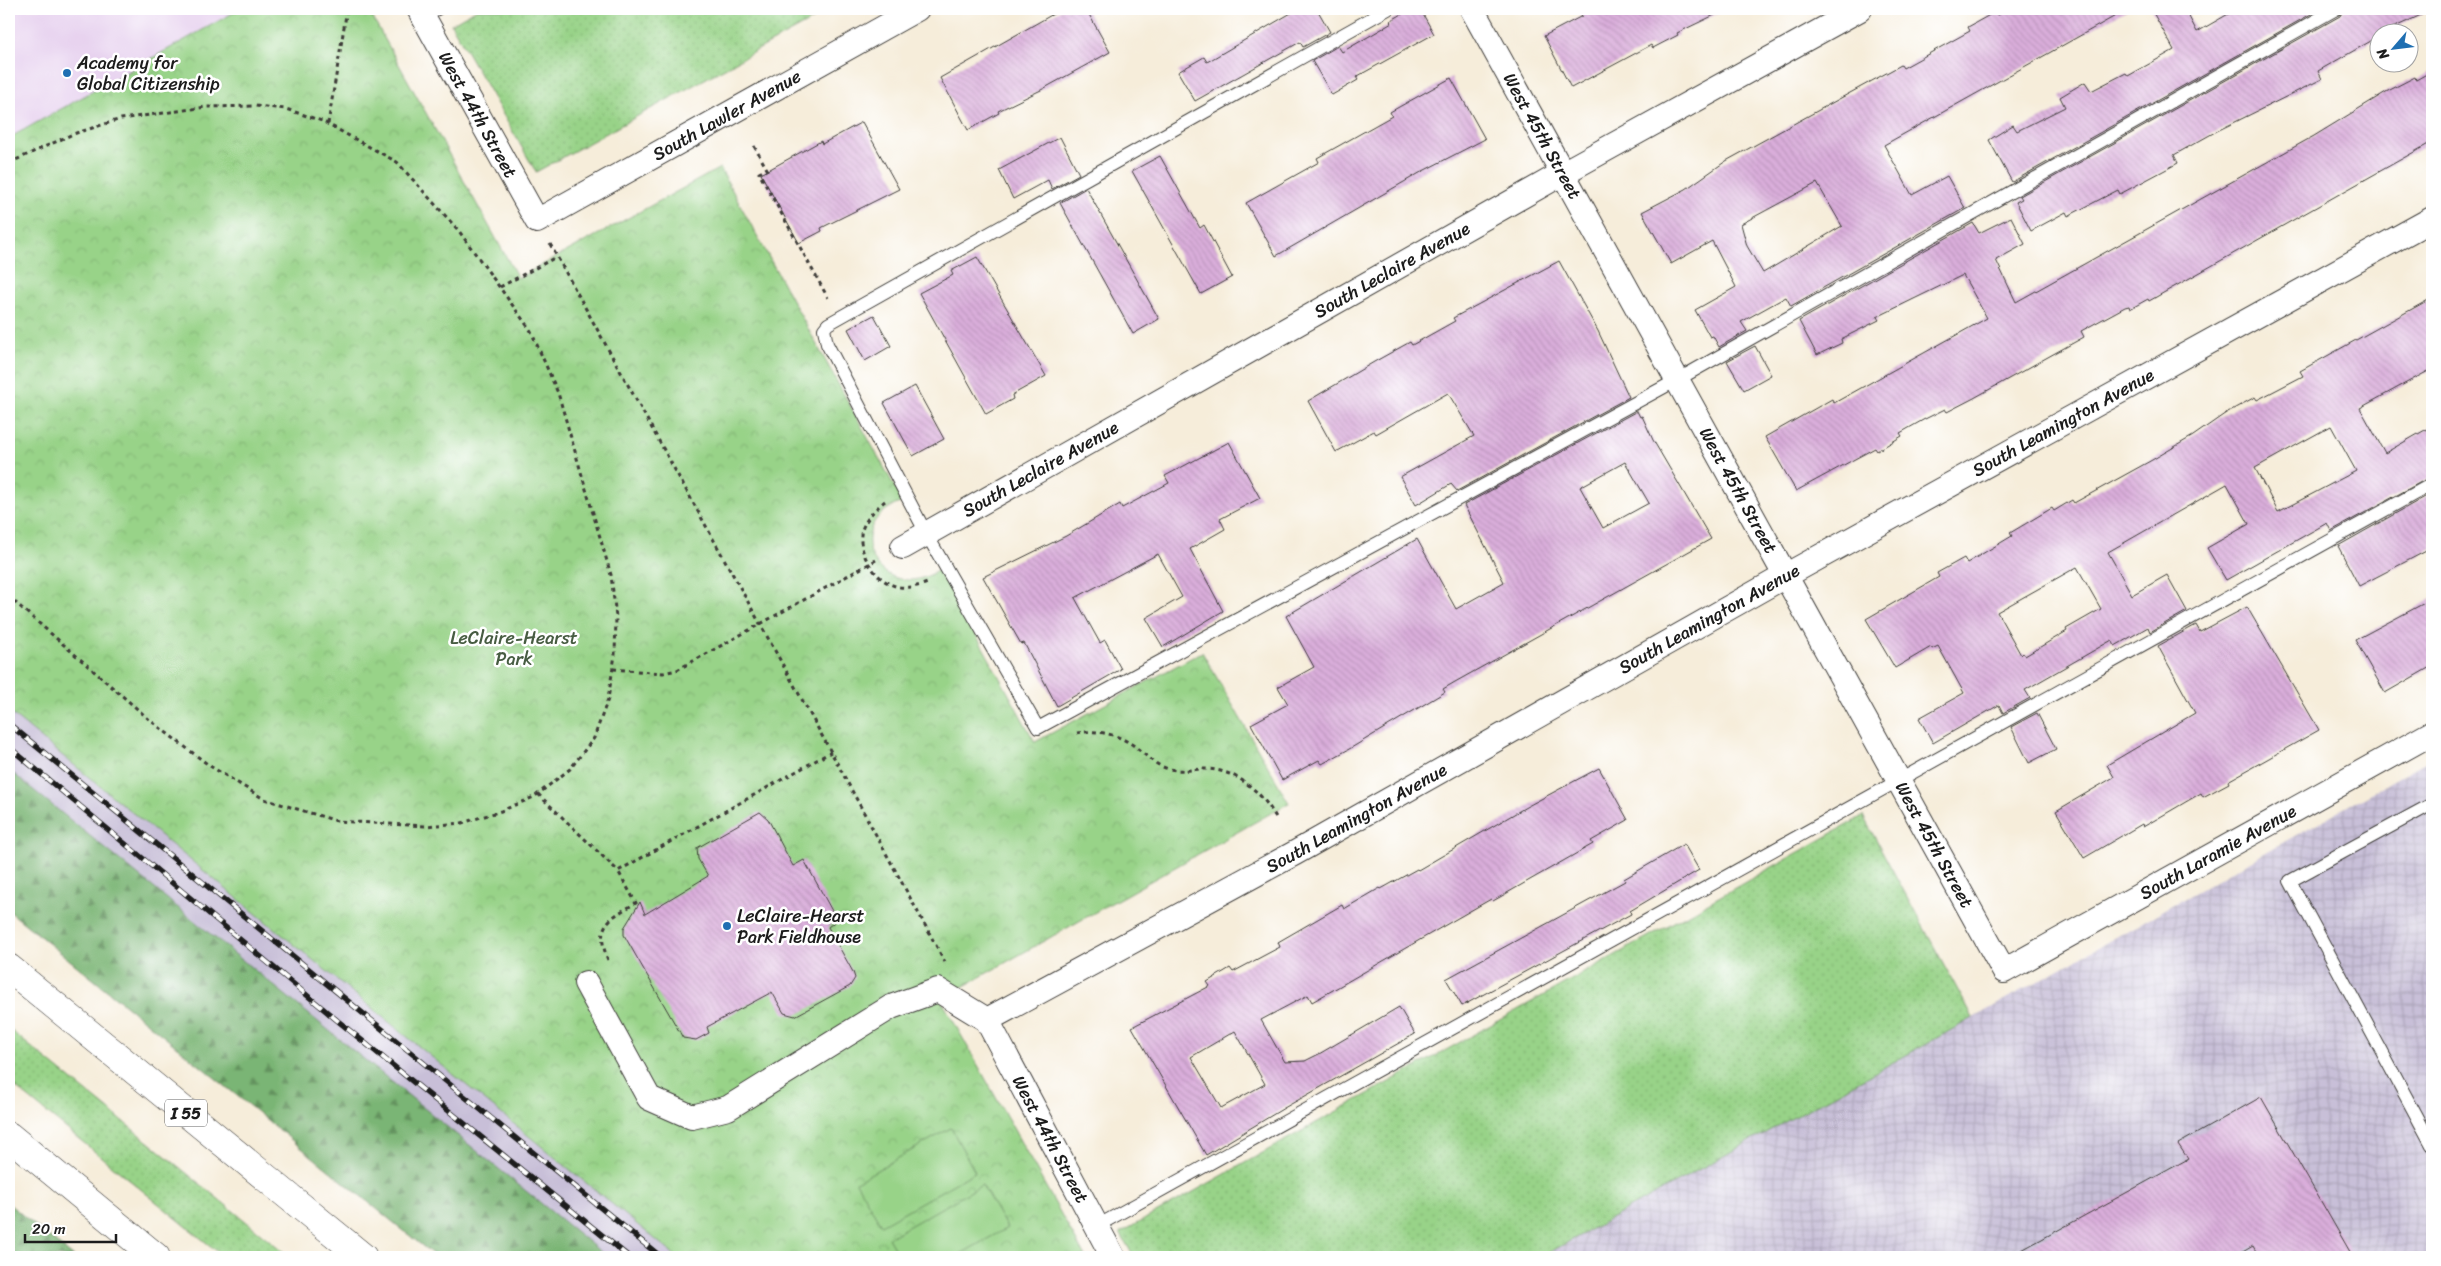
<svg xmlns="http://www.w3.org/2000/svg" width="2441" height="1266" font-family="Sriracha,sans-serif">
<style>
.built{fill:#e7d2ef}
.industrial{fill:url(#industrial-grid)}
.railway{fill:#c8bfd8}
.grass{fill:url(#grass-dots);stroke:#5a7852}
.forest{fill:url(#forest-firs);stroke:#4b6848}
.park{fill:url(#park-crowns);stroke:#5a7852}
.garden{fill:#98d388;stroke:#5a7852}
.building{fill:url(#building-back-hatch);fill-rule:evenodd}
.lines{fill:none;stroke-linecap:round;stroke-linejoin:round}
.service-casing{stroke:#3d3b38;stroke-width:14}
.minor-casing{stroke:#3d3b38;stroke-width:26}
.motorway-casing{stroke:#3d3b38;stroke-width:29}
.path{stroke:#3d3b38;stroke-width:3;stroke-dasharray:4 4;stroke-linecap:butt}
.service{stroke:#fff;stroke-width:12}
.minor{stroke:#fff;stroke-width:24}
.motorway{stroke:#fff;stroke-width:28}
.rail-casing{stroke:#1c1c1c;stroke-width:5.5}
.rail{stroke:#fff;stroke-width:4;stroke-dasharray:11;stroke-linecap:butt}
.poi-dot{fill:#1f6fb2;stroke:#fff;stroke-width:2}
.labels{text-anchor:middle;stroke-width:5;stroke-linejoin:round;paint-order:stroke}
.shield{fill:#fff;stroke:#606060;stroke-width:1}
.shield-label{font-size:16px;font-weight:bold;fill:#1c1c1c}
.poi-label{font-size:18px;fill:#1c1c1c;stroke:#fff;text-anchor:start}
.street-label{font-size:18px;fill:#1c1c1c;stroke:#fff}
.park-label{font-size:18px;fill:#475c42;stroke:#fff}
</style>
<defs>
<pattern id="industrial-grid" width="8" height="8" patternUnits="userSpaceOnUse" patternTransform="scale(1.25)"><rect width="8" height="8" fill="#c8bfd8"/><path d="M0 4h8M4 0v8" fill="none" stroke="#aba4b9"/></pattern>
<pattern id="grass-dots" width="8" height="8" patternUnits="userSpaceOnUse" patternTransform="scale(1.25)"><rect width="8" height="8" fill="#98d388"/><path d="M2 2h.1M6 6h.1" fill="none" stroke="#82b575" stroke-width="1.8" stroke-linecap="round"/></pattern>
<pattern id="forest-firs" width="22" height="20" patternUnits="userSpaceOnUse" patternTransform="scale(1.25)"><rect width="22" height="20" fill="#7ab574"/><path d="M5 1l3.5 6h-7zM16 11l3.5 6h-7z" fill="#63925e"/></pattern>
<pattern id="park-crowns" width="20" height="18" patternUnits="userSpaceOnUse" patternTransform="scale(1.25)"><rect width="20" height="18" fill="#98d388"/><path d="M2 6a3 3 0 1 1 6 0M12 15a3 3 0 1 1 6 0" fill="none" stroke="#82b575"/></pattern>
<pattern id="building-back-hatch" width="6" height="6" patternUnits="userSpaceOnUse" patternTransform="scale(1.25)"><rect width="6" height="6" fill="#daaedb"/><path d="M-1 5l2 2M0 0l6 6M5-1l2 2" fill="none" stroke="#ba95bb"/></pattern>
</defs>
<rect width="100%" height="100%" fill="#fff"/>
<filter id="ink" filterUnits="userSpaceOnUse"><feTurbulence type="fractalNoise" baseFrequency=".02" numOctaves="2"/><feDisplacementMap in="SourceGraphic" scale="10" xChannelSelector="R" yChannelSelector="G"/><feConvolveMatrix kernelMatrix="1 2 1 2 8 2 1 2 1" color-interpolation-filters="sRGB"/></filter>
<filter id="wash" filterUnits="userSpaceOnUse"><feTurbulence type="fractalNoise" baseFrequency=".0096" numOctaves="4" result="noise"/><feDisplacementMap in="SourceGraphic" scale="20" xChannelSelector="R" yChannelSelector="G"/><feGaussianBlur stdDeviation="1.12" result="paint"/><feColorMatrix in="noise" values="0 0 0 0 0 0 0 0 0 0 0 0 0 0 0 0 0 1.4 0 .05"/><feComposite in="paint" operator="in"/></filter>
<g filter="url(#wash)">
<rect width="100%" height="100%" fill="#f6edda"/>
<path class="built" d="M9 9H240L9 138Z"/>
<path class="industrial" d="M2432 758V1257H1541L1973 1018Z"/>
<path class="railway" d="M9 712 677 1257H607L9 770Z"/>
<g class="grass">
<path d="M477 9H832L536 172 451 24Z"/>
<path d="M1863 816 1973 1018 1541 1257H1134L1120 1233Z"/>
<path d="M9 1029 290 1257H224L9 1082Z"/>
</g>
<g class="forest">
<path d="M9 770 607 1257H436L9 911Z"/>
<path d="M9 1204 74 1257H9Z"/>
</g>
<path class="park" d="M240 9H368L518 278 720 168 903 502C834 524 882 610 940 569L1035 742 1202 652 1289 803 941 999 1085 1257H677L9 712V138Z"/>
<g class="garden">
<path d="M951 1128 975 1172 881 1225 856 1182Z"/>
<path d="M982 1185 1007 1228 955 1257H899L888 1238Z"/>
</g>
<g id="blocks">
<g class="building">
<path d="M1062 9H1086L1110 52 1041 90 998 111 999 113 968 130 940 78Z"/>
<path d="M1298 9H1317L1330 32 1303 47 1300 42 1195 101 1178 72 1204 57 1207 62Z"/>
<path d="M1411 9H1420L1434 34 1356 77 1358 80 1332 95 1312 61 1338 46 1342 52 1392 23 1390 21Z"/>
<path d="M1578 9H1727L1677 33 1678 35 1653 48 1651 45 1571 88 1544 36 1582 16Z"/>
<path d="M2009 9H2128L1884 145 1912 195 1947 176 1965 208 1791 306 1786 297 1741 322 1747 331 1719 347 1713 336 1710 337 1695 310 1736 287 1712 241 1671 264 1642 212 1686 189 1726 161 1901 65 1903 68 1970 31 1968 27 1995 12 1997 15ZM1817 183 1842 226 1763 273 1747 246 1741 224Z"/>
<path d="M2151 9H2185L2197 32 2237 9H2320L2012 182 1989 140 2013 125 2017 131 2065 107 2060 97 2085 82 2091 91 2126 73 2128 76 2174 50Z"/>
<path d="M2344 9 2432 10 2384 32H2378V37L2318 71 2322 79 2217 131 2174 155 2178 163 2120 194 2118 190 2068 216 2066 212 2031 231 2016 202 2022 199 2020 196 2340 16Z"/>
<path d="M2432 71V142L2149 301 2148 299 2130 309 2129 306 2125 307 2081 331 2084 337 1974 398 1947 412 1945 409 1923 420 1900 433 1902 436 1877 451 1875 448 1796 491 1765 437 1832 399 1834 403 1987 318 1963 275 1877 317 1879 320 1841 339 1842 343 1817 355 1799 321 1973 223 1979 233 2011 217 2025 244 1996 260 2016 302 2314 136 2386 92 2415 77 2416 80Z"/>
<path d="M1451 78 1485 139 1423 171 1276 256 1246 203 1319 162 1317 158 1392 116 1390 112Z"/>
<path d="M862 122 899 189 821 228 822 231 799 243 761 174 821 141 822 144Z"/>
<path d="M1060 137 1079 174 1052 189 1048 180 1013 199 999 170Z"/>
<path d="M1160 156 1200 228 1204 225 1232 277 1201 294 1132 171Z"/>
<path d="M1086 188 1159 319 1133 334 1060 203Z"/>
<path d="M977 257 1046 376 1012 395 1013 399 986 414 919 293 953 275 951 271Z"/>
<path d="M1559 261 1598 331 1629 397 1457 491 1451 484 1416 505 1400 477 1474 436 1448 393 1376 434 1374 431 1336 452 1308 401 1374 362 1410 342 1412 345 1455 321 1453 318Z"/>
<path d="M2432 298V369L2360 408 2385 453 2432 426V476L2331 531 2327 523 2226 580 2207 548 2249 524 2227 484 2108 552 2132 595 2167 575 2187 611 2150 632 2148 627 2115 646 2112 640 2025 690 2030 698 2003 713 1999 705 1933 743 1919 718 1964 693 1938 646 1932 649 1931 647 1895 668 1866 619 1939 577 1937 573 1964 558 1967 563 2012 536 2010 533 2052 508 2054 511 2072 500 2074 503 2152 460 2193 436 2226 413 2255 397 2257 400 2303 376 2300 371ZM2331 426 2356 471 2278 512 2255 468ZM2077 567 2101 609 2066 629 2067 631 2025 656 2023 653 2021 655 1997 612Z"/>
<path d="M874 315 891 346 865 361 848 329Z"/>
<path d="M1755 346 1771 375 1744 390 1727 361Z"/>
<path d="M915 386 944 439 913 456 884 403Z"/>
<path d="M1637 411 1640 417 1642 416 1653 440 1711 539 1455 682 1443 689 1445 692 1351 748 1322 764 1319 760 1282 780 1251 724 1288 704 1278 687 1314 667 1286 616 1417 539 1456 609 1504 582 1464 505ZM1625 462 1649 503 1603 528 1580 487Z"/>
<path d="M1229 442 1260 498 1220 519 1225 529 1190 549 1223 611 1163 647 1146 618 1182 597 1158 554 1075 598 1100 643 1105 640 1121 669 1057 706 1024 643 1021 644 983 577 1066 536 1120 504 1122 508 1169 483 1165 476Z"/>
<path d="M2432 493V548L2359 586 2338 546Z"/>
<path d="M2432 599V666L2385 693 2355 640Z"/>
<path d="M2247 607 2319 730 2228 781 2229 783 2203 797 2201 793 2143 827 2142 824 2084 858 2056 811 2114 777 2107 765 2195 713 2158 646 2196 625 2200 632Z"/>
<path d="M2037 713 2056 749 2029 763 2011 727Z"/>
<path d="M1599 768 1628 820 1591 841 1593 844 1493 901 1491 899 1449 923 1340 986 1312 1002 1308 995 1261 1020 1285 1062 1305 1061 1319 1054 1399 1007 1415 1034 1284 1108 1206 1155 1132 1027 1210 986 1207 982 1230 968 1233 972 1280 947 1278 942 1342 905 1344 909 1380 888 1381 889 1417 869 1418 870 1526 807ZM1235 1031 1265 1084 1221 1108 1191 1057Z"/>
<path d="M760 812 768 819 793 866 804 860 837 920 828 927 853 972 855 978 850 986 795 1016 784 1013 772 992 707 1027 709 1033 696 1040 683 1038 624 935V928L640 902 645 914 708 876 698 859 697 848Z"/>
<path d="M1684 844 1699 870 1630 911 1631 914 1462 1006 1446 979 1625 881 1624 879Z"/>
<path d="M2261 1097 2353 1257H2259L2253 1246 2234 1257H2009L2188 1159 2178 1144Z"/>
</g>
</g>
</g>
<g filter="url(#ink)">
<use href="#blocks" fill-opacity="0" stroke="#3d3b38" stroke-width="1"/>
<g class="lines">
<g class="service-casing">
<g id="service">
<path d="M1388 9 828 324 824 329 827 344 927 535 1038 728 1677 380 2336 9"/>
<path d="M423 16 437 9"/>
<path d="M2432 804 2290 881 2432 1145"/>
<path d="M1097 1226 2432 484"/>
</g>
</g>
<g class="minor-casing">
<g id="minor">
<path id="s1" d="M419 9 537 221 917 9"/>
<path id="s2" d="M1472 9 2004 971 2432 733"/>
<path id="s3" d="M903 547 1563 173 1860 9"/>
<path d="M586 983 649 1098 692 1117 728 1108 891 1007 938 990 987 1020"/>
<path id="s4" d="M987 1020 1295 853 1785 576 2432 219"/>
<path id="s5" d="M987 1020 1113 1257"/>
</g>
</g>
<g class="motorway-casing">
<g id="motorway">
<path d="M9 968 363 1257"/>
<path d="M9 1136 156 1257"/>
</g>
</g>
<g class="path">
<path d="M328 124 347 9"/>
<path d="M754 146 767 169 759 173 828 298"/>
<path d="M9 163 73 134 121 119 206 107 255 106 286 109 322 121 397 162 459 231 531 331 558 393 611 575 616 617 615 655 608 699 594 738 570 769 534 797 501 811 462 823 425 826 337 821 264 799 210 766 151 721 9 597"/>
<path d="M550 244 831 752 945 962"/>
<path d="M500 287 556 257"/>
<path d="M885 501C876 508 862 522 861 535 859 556 878 584 900 587 910 588 920 586 930 582"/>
<path d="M613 669 663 673 677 670 876 560"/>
<path d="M1077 733C1098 729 1122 735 1138 749 1147 756 1153 763 1163 767 1175 772 1189 770 1201 769 1236 768 1261 791 1277 819"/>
<path d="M538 794 618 871 831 752"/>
<path d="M608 960C594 925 608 919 636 903L618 871"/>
</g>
<use href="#service" class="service"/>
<use href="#minor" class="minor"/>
<use href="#motorway" class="motorway"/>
<g class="rail-casing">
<g id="rail">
<path d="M9 724 661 1257"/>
<path d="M9 747 338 1021 629 1257"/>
</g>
</g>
<use href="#rail" class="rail"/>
</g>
</g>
<g class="poi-dot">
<circle cx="67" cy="73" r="5"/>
<circle cx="727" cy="926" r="5"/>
</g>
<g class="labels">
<rect class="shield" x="165" y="1099.5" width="42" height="27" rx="4"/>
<g class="shield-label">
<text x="186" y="1119">I 55</text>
</g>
<g class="poi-label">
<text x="77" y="69">Academy for<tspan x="77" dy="21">Global Citizenship</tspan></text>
<text x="737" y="922">LeClaire-Hearst<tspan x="737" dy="21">Park Fieldhouse</tspan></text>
</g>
<g class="street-label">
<text dy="6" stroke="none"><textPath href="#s1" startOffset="121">West 44th Street</textPath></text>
<text dy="6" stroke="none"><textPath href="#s1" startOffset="460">South Lawler Avenue</textPath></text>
<text dy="6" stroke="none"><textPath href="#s2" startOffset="145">West 45th Street</textPath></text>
<text dy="6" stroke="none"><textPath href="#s3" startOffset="562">South Leclaire Avenue</textPath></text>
<text dy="6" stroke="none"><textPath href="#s4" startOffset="1231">South Leamington Avenue</textPath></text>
<text dy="6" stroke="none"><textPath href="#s3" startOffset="158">South Leclaire Avenue</textPath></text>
<text dy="6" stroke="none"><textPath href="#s2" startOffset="550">West 45th Street</textPath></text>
<text dy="6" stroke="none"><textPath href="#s4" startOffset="826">South Leamington Avenue</textPath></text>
<text dy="6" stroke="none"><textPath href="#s4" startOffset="421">South Leamington Avenue</textPath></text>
<text dy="6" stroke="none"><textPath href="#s2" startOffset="955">West 45th Street</textPath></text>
<text dy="6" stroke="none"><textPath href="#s2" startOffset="1344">South Laramie Avenue</textPath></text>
<text dy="6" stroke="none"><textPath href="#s5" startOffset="135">West 44th Street</textPath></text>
</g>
<g class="park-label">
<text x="514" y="644">LeClaire-Hearst<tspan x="514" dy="21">Park</tspan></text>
</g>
</g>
<rect width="2441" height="1266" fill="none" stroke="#fff" stroke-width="30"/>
<g transform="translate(2394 48) rotate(242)"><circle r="24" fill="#ffffff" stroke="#a4a4a4"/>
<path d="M0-4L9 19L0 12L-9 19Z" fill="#1f6fb2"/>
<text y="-8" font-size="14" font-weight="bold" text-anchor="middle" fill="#1c1c1c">N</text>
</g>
<path d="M25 1234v8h91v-8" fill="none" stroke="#1c1c1c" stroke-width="2.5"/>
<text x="32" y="1234" font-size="15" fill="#1c1c1c" stroke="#ffffff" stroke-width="4" paint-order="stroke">20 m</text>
</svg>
